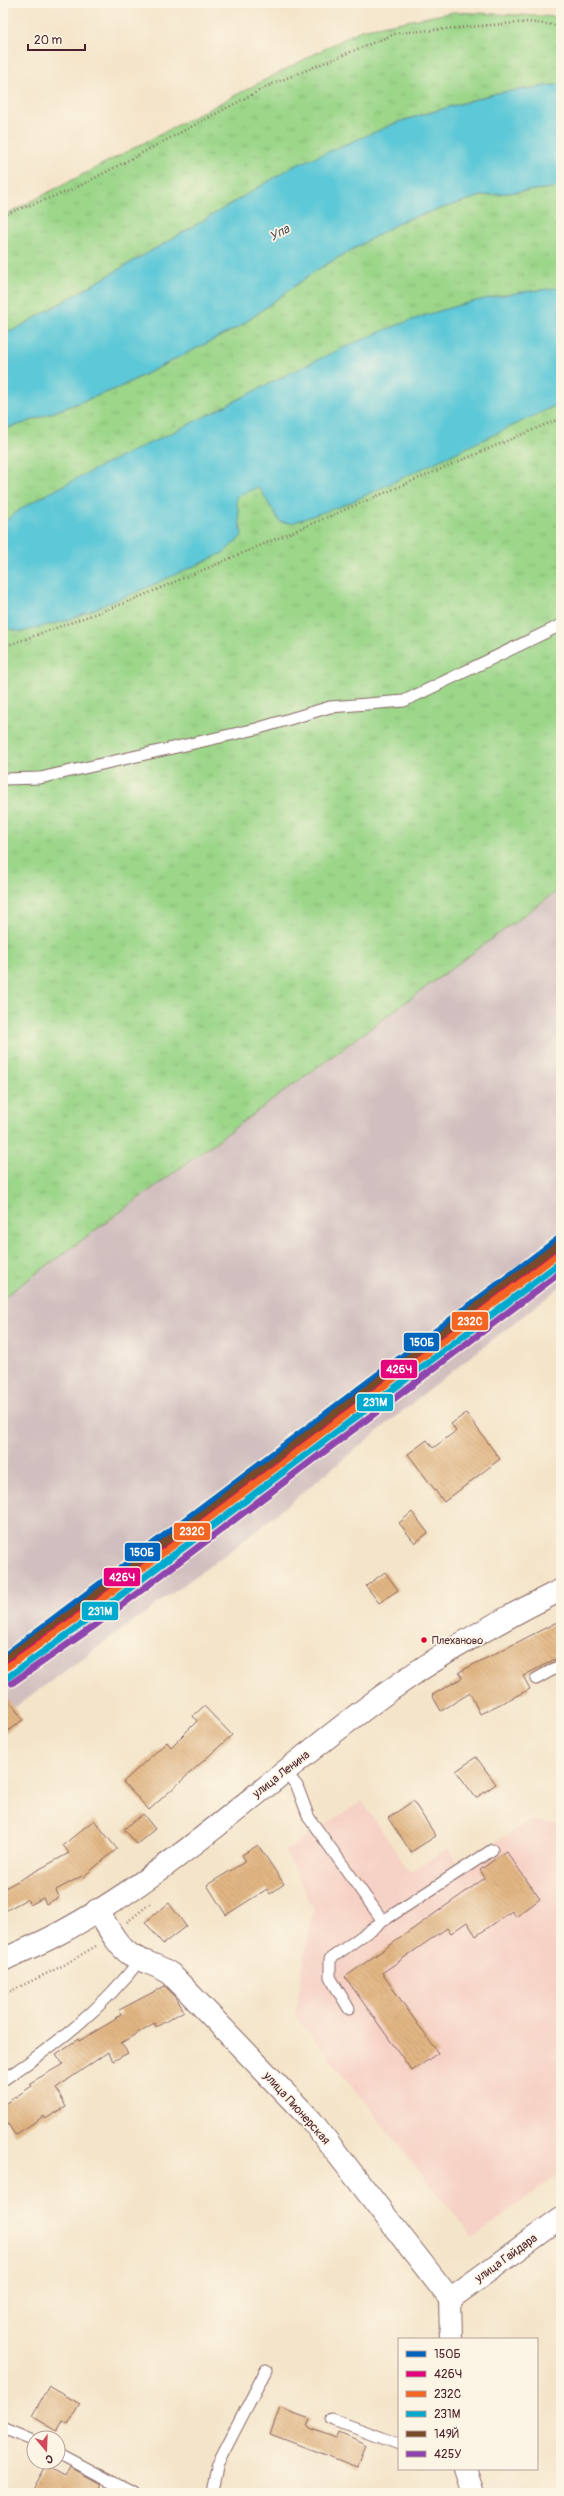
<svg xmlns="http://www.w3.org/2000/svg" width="564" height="2496" font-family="Pangolin,sans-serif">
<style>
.built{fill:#f6d1c5}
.industrial{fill:#d1bfbf}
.grass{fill:url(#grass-tufts);stroke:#727a5a}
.water{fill:#5dc8d7;stroke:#547481}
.building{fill:url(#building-back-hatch)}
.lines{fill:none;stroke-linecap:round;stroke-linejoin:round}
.lane-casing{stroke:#866463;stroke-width:13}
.street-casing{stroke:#866463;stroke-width:24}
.secondary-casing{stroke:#866463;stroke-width:24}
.path{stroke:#866463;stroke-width:2.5;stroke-dasharray:1 3;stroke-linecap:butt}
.lane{stroke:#fff;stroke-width:11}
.street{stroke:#fff;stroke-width:22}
.secondary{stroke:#fff;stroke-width:22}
.rail-casing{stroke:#4a1f2b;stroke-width:4.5}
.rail{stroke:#fcf5e5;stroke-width:3;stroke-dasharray:9;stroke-linecap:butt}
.rail-1-casing{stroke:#fcf5e5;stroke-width:10}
.rail-2-casing{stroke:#fcf5e5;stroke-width:10}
.rail-3-casing{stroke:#fcf5e5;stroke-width:10}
.rail-4-casing{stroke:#fcf5e5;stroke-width:10}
.rail-5-casing{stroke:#fcf5e5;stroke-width:10}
.rail-6-casing{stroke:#fcf5e5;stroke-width:10}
.rail-1{stroke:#0065bd;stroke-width:7}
.rail-2{stroke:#e5007d;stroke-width:7}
.rail-3{stroke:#f26522;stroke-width:7}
.rail-4{stroke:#00a9ce;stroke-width:7}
.rail-5{stroke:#7a4b2a;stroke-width:7}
.rail-6{stroke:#8e44ad;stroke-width:7}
.bus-dot{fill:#e4002b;stroke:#fcf5e5;stroke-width:1.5}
.labels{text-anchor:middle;stroke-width:3.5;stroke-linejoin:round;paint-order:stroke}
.bus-label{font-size:11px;fill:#4a1f2b;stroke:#fcf5e5;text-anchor:start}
.street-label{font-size:12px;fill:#4a1f2b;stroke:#fcf5e5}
.water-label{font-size:13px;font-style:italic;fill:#50525f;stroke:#fcf5e5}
.line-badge{stroke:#fcf5e5;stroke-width:1.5}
.badge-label{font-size:11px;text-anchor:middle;font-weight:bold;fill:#fff}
</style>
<defs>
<pattern id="grass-tufts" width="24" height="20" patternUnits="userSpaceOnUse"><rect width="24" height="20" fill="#9bd689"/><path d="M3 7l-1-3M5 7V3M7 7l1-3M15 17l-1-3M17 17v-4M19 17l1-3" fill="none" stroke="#87b776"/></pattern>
<pattern id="building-back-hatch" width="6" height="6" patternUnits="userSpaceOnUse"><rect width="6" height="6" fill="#e2b683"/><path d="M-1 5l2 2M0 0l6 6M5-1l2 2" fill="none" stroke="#c39c71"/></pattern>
</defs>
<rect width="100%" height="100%" fill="#fcf5e5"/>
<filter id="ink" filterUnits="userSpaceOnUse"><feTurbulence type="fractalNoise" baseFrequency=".025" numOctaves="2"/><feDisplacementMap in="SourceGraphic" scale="8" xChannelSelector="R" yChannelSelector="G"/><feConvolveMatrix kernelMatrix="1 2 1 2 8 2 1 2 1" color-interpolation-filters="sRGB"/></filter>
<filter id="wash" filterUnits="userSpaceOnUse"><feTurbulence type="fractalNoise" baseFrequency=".012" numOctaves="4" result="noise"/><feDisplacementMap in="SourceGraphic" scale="16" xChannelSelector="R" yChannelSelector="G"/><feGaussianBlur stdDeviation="0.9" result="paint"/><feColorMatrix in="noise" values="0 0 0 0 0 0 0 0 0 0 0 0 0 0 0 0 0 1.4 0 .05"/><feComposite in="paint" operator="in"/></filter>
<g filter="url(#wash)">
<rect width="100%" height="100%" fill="#f4e5ca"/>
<path class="built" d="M362 1801 410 1873 448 1848 459 1864 530 1821 561 1824V2172L473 2238 295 2015 313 1908 285 1851Z"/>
<path class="industrial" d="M561 888V1286L426 1392 237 1546 3 1716V1298Z"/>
<g class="grass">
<path d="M453 12 561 17V84L497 93 401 121 189 229 14 330 3 331V216L361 30Z"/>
<path d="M561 187V888L3 1298V429L22 424 118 388 239 327 315 271 402 221 481 196Z"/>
</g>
<g class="water">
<path d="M561 84V187L481 196 402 221 315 271 239 327 118 388 22 424 3 429V331L14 330 189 229 294 166 401 121 497 93Z"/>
<path d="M561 288V403L347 504 292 523 280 522 261 491 258 487 236 497 242 536 223 553 146 588 68 620 22 632 9 629 3 624V523C19 508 38 499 57 489 93 469 131 452 167 435 298 372 412 298 561 288Z"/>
</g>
<g id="blocks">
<g class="building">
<path d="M466 1413 500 1459 444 1502 408 1454 427 1440 433 1448 456 1431 451 1424Z"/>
<path d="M412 1512 428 1533 415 1543 399 1523Z"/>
<path d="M385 1572 398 1590 379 1603 366 1586Z"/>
<path d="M561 1620V1656L523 1676 530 1689 480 1714 470 1693 441 1711 432 1695 462 1678 459 1672Z"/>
<path d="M3 1692 23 1720 3 1734Z"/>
<path d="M204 1706 232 1735 149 1810 123 1782 167 1742 171 1747 197 1721 193 1716Z"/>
<path d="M476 1757 496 1784 476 1798 456 1771Z"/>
<path d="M413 1801 436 1836 411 1852 388 1818Z"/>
<path d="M143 1814 155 1829 137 1844 124 1829Z"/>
<path d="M94 1820 117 1849 83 1877 82 1876 56 1890 59 1897 46 1904 43 1898 30 1905 27 1899 3 1912V1889L69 1853 63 1845Z"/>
<path d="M258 1845 284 1884 270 1894 267 1889 226 1915 207 1885 246 1861 242 1855Z"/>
<path d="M506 1851 540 1899 516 1917 512 1911 476 1936 467 1922 451 1933 447 1928 382 1973 438 2053 412 2071 345 1977 485 1878 480 1870Z"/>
<path d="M169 1903 186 1926 163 1944 145 1922Z"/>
<path d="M165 1986 175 1996 184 2011 156 2027 154 2023 121 2043 128 2053 113 2061 108 2052 56 2088 66 2107 45 2119 44 2116 15 2135 3 2116V2105L32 2086 30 2083 63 2064 56 2054 78 2039 79 2041 116 2019 115 2018 121 2014 119 2010Z"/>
<path d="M49 2386 80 2404 68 2424 63 2421 57 2431 32 2416Z"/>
<path d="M280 2408 310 2419 307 2427 337 2438 339 2433 366 2445 357 2467 270 2434Z"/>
<path d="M46 2466 65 2476 70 2467 101 2484 96 2493H31Z"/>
</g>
</g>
</g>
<g filter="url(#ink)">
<use href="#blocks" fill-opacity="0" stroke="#866463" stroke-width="1"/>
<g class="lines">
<g class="lane-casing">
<g id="lane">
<path d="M3 779 40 778 256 729 330 707 404 701 561 625"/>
<path d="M536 1679 561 1665"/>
<path d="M285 1771 297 1786 309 1818 383 1921 330 1959V1977L349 2009"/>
<path d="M383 1921 492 1850"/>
<path d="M3 2080C57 2044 100 2011 140 1960"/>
<path d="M331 2419 399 2444"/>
<path d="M3 2428 34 2441"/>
<path d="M58 2453 133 2493"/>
<path d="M212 2493 217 2465 266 2370"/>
</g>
</g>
<g class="street-casing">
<g id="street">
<path d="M97 1910C107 1925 116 1945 131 1955 144 1963 159 1965 171 1974L311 2120 450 2299 451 2339"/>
<path d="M450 2299 561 2218"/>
<path d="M465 2469 473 2493"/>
</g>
</g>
<g class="secondary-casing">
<path id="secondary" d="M3 1960C21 1951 40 1944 58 1934 180 1869 280 1768 392 1689 445 1651 502 1619 561 1590"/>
</g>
<g class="path">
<path d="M3 215 74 189 270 85 397 33 528 22 561 26"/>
<path d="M3 647 125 603 561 418"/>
<path d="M127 1922 151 1903"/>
<path d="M3 1995 64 1965 96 1946"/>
</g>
<use href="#lane" class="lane"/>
<use href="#street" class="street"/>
<use href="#secondary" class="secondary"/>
<g class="rail-casing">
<path id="rail" d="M3 1686 147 1565"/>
</g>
<use href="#rail" class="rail"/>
<g class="rail-1-casing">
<path id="rail-1" d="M3 1657 561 1237"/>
</g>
<g class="rail-2-casing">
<path id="rail-2" d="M8 1663 561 1247"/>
</g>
<g class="rail-3-casing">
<path id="rail-3" d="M3 1670 84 1613 561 1252"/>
</g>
<g class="rail-4-casing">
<path id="rail-4" d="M8 1677 89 1619 561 1262"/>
</g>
<g class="rail-5-casing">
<path id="rail-5" d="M3 1660 79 1607 556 1246"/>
</g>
<g class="rail-6-casing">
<path id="rail-6" d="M12 1683 94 1626 561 1272"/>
</g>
<use href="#rail-1" class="rail-1"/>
<use href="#rail-2" class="rail-2"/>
<use href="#rail-3" class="rail-3"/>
<use href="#rail-4" class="rail-4"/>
<use href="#rail-5" class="rail-5"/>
<use href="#rail-6" class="rail-6"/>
</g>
</g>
<circle class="bus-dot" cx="424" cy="1640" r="3.5"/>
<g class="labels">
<g class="bus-label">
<text x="432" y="1644">Плеханово</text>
</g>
<g class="street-label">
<text transform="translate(281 1774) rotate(-38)" y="4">улица Ленина</text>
<text transform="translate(297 2108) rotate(48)" y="4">улица Пионерская</text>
<text transform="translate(506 2258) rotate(-36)" y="4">улица Гайдара</text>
</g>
<g class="water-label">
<text transform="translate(279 232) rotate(-28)" y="5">Упа</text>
</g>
</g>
<g class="line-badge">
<rect x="451" y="1311" width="38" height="20" rx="4" fill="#f26522"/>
<rect x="403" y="1332" width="37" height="20" rx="4" fill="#0065bd"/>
<rect x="380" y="1359" width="38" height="20" rx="4" fill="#e5007d"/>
<rect x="356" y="1393" width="38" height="19" rx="4" fill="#00a9ce"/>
<rect x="173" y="1522" width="38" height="19" rx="4" fill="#f26522"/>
<rect x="124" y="1542" width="37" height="20" rx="4" fill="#0065bd"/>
<rect x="103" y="1567" width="38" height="20" rx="4" fill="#e5007d"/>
<rect x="81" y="1601" width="38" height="20" rx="4" fill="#00a9ce"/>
</g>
<g class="badge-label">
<text x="470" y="1325">232C</text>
<text x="422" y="1346">150Б</text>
<text x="399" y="1373">426Ч</text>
<text x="375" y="1406">231М</text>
<text x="192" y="1535">232C</text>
<text x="142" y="1556">150Б</text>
<text x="122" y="1581">426Ч</text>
<text x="100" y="1615">231М</text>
</g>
<rect width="564" height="2496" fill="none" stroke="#fcf5e5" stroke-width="16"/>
<rect x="398" y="2338" width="140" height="132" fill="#fcf5e5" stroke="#b59f9b"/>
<rect x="406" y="2351" width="20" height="6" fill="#0065bd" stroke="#b59f9b"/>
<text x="434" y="2358" font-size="12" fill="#4a1f2b">150Б</text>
<rect x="406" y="2371" width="20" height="6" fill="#e5007d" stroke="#b59f9b"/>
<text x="434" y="2378" font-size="12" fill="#4a1f2b">426Ч</text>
<rect x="406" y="2391" width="20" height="6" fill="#f26522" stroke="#b59f9b"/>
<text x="434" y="2398" font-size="12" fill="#4a1f2b">232C</text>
<rect x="406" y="2411" width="20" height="6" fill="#00a9ce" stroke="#b59f9b"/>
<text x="434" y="2418" font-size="12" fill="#4a1f2b">231М</text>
<rect x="406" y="2431" width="20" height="6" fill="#7a4b2a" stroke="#b59f9b"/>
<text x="434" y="2438" font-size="12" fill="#4a1f2b">149Й</text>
<rect x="406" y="2451" width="20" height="6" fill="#8e44ad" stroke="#b59f9b"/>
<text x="434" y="2458" font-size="12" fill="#4a1f2b">425У</text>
<g transform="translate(46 2450) rotate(161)"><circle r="19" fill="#fcf5e5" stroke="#b59f9b"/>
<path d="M0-3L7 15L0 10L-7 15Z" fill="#d1495b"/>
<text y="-6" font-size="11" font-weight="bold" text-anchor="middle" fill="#4a1f2b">С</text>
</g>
<path d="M28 44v6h57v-6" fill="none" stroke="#4a1f2b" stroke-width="2"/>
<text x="34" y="44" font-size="12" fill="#4a1f2b" stroke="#fcf5e5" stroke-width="3" paint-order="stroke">20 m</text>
</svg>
